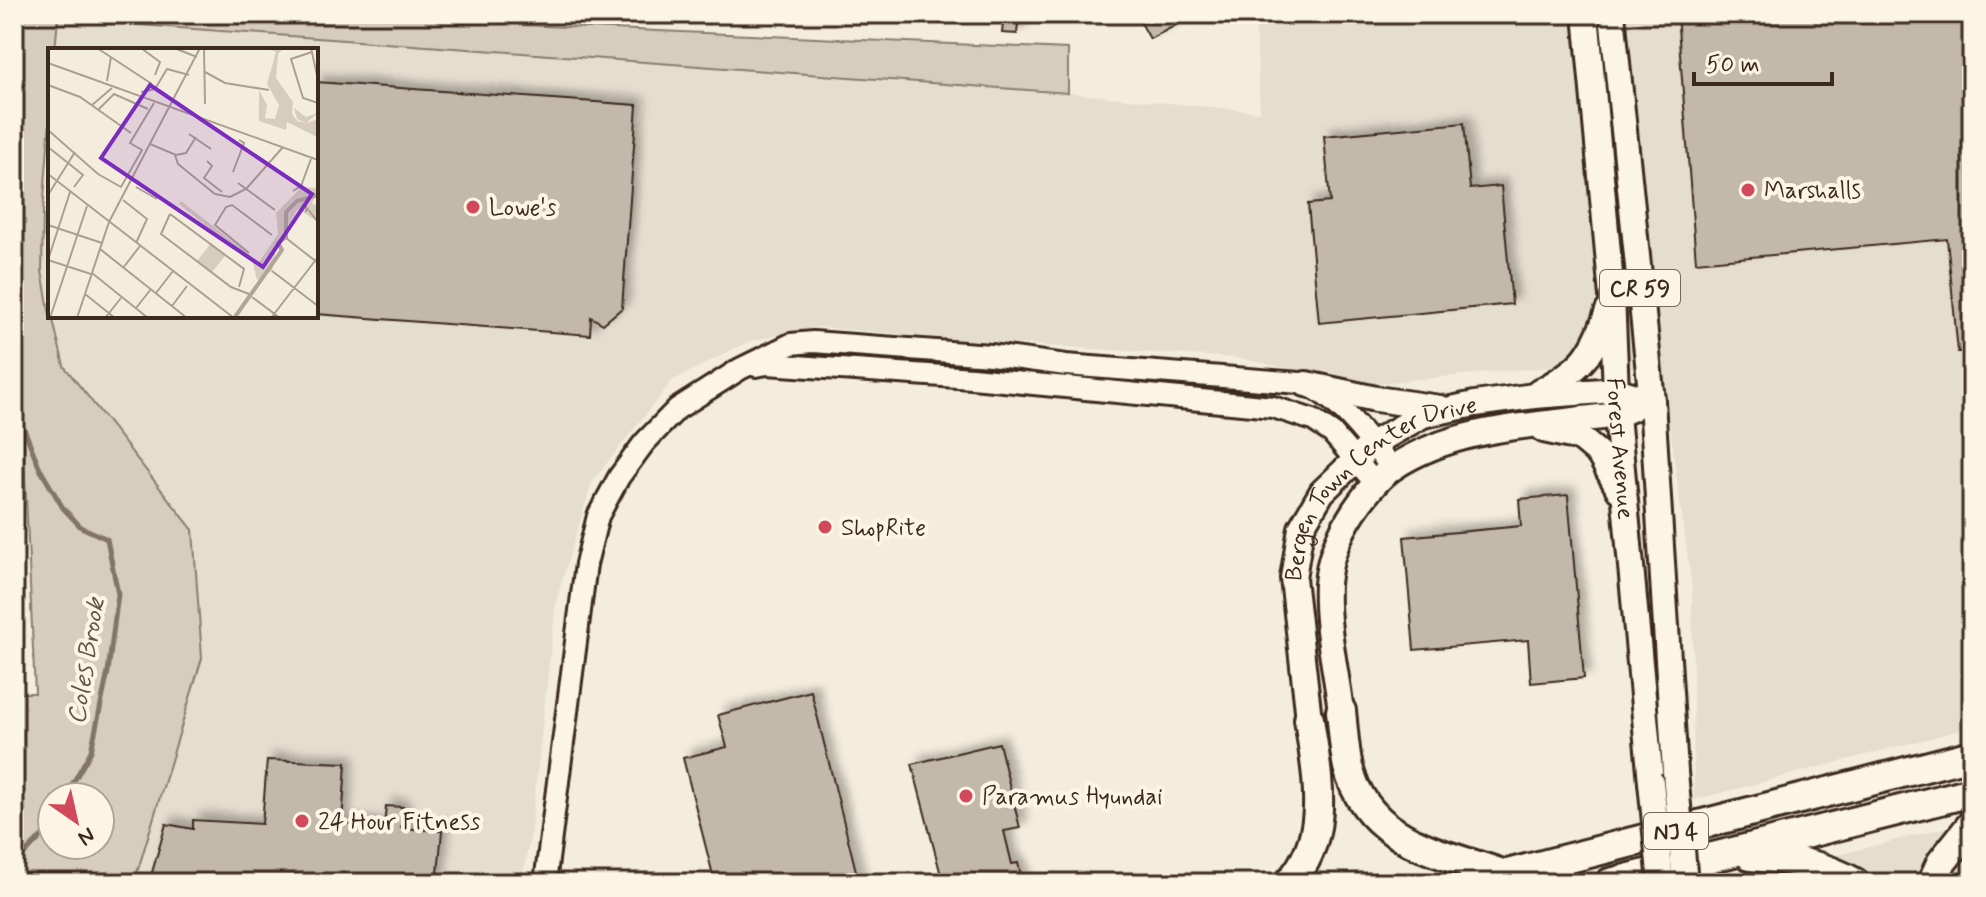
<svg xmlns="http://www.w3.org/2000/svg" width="1986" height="897" font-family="Mynerve,sans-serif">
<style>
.built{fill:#e5ddce}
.green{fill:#d6cdbd;stroke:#887c6e;stroke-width:2;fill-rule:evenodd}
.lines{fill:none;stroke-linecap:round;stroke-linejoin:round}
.stream{stroke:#817466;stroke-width:5}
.building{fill:#c3b9aa;stroke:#3b2a1e;stroke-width:2;filter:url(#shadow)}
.minor-casing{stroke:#3b2a1e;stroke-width:26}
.major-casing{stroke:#3b2a1e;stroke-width:30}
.highway-casing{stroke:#3b2a1e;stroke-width:34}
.minor{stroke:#fcf5e5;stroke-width:20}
.major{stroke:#fcf5e5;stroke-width:24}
.highway{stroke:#fcf5e5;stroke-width:28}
.major-bridge-casing{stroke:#3b2a1e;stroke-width:30;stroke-linecap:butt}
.major-bridge{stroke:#fcf5e5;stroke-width:24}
.poi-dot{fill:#d1495b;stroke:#fcf5e5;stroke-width:3}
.labels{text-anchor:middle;stroke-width:8;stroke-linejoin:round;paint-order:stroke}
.shield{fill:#fcf5e5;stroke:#75675a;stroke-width:2}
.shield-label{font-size:22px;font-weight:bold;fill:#3b2a1e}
.poi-label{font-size:24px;fill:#3b2a1e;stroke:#fcf5e5;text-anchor:start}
.street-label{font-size:24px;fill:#3b2a1e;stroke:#fcf5e5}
.water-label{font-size:26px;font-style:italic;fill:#645548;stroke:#fcf5e5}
.inset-river{fill:none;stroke:#b0a596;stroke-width:4}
.inset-road{fill:none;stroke:#aa9f91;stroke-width:2}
.view{fill:#7b2cbf;fill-opacity:0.15;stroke:#7b2cbf;stroke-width:4}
.inset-edge{fill:none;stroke:#3b2a1e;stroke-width:4}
</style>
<defs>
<filter id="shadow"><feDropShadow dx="7" dy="-7" stdDeviation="4" flood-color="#0004"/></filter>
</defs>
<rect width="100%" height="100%" fill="#f4eddd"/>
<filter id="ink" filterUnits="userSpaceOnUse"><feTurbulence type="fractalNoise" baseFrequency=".0125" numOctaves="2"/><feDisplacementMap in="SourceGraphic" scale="16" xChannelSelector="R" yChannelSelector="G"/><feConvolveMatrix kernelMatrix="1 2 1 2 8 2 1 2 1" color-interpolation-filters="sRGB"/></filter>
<g filter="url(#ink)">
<g class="built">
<path d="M1255 14H1972V727L1694 800 1692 590 1662 369 1560 366 1359 385 1240 358 985 342 820 327 749 341 672 381 592 482 556 601 530 838 521 883H134L202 658 193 530 64 366 52 316H316V50H56L58 19 999 86 1260 112Z"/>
<path d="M50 145V306L42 271Z"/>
<path d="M1972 821V883H1734V881Z"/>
</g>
<path class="green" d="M14 14H505L521 25 1068 49V93L58 19 55 50H50V119L43 213 42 271 50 316H52L64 366 193 530 202 658 134 883H14V693H35L16 279 14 277ZM52 797H100V845H52Z"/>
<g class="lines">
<g class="stream">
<path d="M14 420 24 429 40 469 63 508 81 527 107 539 118 594 108 672 91 751 65 797"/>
<path d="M14 865 45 833 52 820"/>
</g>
</g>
<g class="building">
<path d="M1004 14H1019L1017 34 1002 33Z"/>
<path d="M1153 14H1197L1150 39 1140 21Z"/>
<path d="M1677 14H1972V351L1958 352 1947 239 1696 262Z"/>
<path d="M316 82 637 105 622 308 603 324 591 317 590 335 316 314Z"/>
<path d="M1464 123 1470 189 1501 186 1512 304 1319 323 1308 204 1330 202 1324 136Z"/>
<path d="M1568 495 1584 678 1531 683 1528 640 1414 650 1404 537 1521 526 1519 499Z"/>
<path d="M811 691 859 883H715L683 758 727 747 718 715Z"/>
<path d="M999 743 1020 828 1004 831 1012 864 1018 863 1023 883H943L912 764Z"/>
<path d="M267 760 346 763 342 823 384 826 386 806 403 807 401 828 442 831 437 883H149L166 824 193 829V820L262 824Z"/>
</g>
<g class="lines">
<g class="minor-casing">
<g id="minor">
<path d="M756 366 767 364 972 378 1273 407 1313 420 1332 433 1376 484"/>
<path d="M545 883 586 564 598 516 619 477 644 443 677 409 740 369 791 344 813 342 991 355 1066 365 1300 383C1336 392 1369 441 1392 468"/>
</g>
</g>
<g class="major-casing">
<g id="major">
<path id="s1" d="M1586 14 1612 296 1617 415 1651 782"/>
<path d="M1612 14 1652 401 1675 772"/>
<path d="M1306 384 1376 399 1440 408"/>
<path d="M1539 392C1582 368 1592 357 1608 311"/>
<path d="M1544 430 1580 438 1599 454 1619 490"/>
<path d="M1341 711C1336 670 1325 626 1327 584 1329 557 1339 534 1354 511 1365 495 1378 477 1394 467 1457 425 1544 425 1617 415L1631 409"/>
<path id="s2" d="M1309 719 1293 578 1301 528 1322 492 1372 444 1423 415 1475 404 1534 396 1616 390 1652 401"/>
</g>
</g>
<g class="highway-casing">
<g id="highway">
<path d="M1341 711C1343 729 1344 749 1348 767 1368 844 1442 852 1505 875"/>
<path d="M1751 856C1789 859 1822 864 1855 883"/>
<path d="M1289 883C1332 836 1317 776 1309 719"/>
<path d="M1472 883 1972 755"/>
<path d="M1610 883 1972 792"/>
<path d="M1932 883 1941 863 1972 824"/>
</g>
</g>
<use href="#minor" class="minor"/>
<use href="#major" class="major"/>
<use href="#highway" class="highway"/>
<g class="major-bridge-casing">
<g id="major-bridge">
<path d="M1675 772 1685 883"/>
<path d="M1651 782 1661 883"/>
</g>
</g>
<use href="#major-bridge" class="major-bridge"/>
</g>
</g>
<g class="poi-dot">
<circle cx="1748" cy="190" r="8"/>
<circle cx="473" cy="207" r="8"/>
<circle cx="825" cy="527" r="8"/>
<circle cx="966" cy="796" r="8"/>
<circle cx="302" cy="821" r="8"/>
</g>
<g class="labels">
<g class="shield">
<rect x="1600" y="270" width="80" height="36" rx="6"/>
<rect x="1644" y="813" width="64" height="36" rx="6"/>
</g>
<g class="shield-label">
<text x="1640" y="296">CR 59</text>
<text x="1676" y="839">NJ 4</text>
</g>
<g class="poi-label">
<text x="1764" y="198">Marshalls</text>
<text x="489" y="215">Lowe's</text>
<text x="841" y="535">ShopRite</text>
<text x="982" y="804">Paramus Hyundai</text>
<text x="318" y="829">24 Hour Fitness</text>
</g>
<g class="street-label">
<text dy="8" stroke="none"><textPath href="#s1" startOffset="436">Forest Avenue</textPath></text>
<text dy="8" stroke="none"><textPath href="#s2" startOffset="278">Bergen Town Center Drive</textPath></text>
</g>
<g class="water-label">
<text transform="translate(85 661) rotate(-81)" y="9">Coles Brook</text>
</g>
</g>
<g transform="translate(48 48)">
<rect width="270" height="270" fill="#f4eddd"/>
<path d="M218 0H236L230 6 228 30 245 54 244 66 249 73 258 75 249 71 246 60 258 69 270 65 258 75 270 71 269 89 239 74 238 82 211 73V42L219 57 217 70 227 71 231 57 219 36 228 4ZM254 139 270 140 264 156 270 157V174L250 161 229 195 224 223 209 232 205 215 131 156 133 153 211 214 230 186 228 165ZM163 195 178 207 164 224 149 213Z" fill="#d6cdbd"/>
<path class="inset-river" d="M187 269 234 202 230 195 238 189V164L249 153 270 147"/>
<path class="inset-road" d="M49 0 104 36M93 0 112 14 107 27M126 0 149 9M156 0 157 56M263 0 270 32M264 4 243 11 255 50 270 55M0 15 270 112M157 24 177 35 221 42M59 33 63 9M0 37 32 49 83 85M93 44 107 41 119 21 141 27M44 57 64 40M50 62 66 46 100 61M0 82 50 126 73 139 94 102 82 95 106 55M141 86 163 101M102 96 128 107 138 105 148 89M0 99 35 127 26 139M127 107 130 116 167 146 182 149 198 141 235 99M159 113 164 118 156 130 174 144M185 124 196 95 191 92M0 126 186 270M190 135 227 162M88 139 109 151M245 143 253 138 263 111M0 147 27 104M75 152 99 171 88 195M258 164V159L270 174M122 166 113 186 183 239 201 246M122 166 196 221 191 239M0 177 54 195M238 190 270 215M52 201 139 270M201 205 167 177 178 159 184 157 224 187M0 212 22 144M0 212 43 226M75 220 92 198M224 223 270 258M44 225 100 270M108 245 125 223M37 246 67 270M204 249 232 270M124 258 139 238M88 260 103 241M2 270 39 158M29 270 61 174 152 0M57 270 73 250M223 270 270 209"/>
<path class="view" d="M102 37 264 146 215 219 53 110Z"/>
<rect width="270" height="270" class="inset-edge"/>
</g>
<rect width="1986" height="897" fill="none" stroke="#fcf5e5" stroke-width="48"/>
<rect x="24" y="24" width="1938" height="849" fill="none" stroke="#3b2a1e" stroke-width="3" filter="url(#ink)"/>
<g transform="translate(76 821) rotate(146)"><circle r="38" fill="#fcf5e5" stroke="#afa495" stroke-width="2"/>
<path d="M0-6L14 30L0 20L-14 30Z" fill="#d1495b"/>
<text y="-12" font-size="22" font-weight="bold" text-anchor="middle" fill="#3b2a1e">N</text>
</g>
<path d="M1694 72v12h138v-12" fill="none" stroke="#3b2a1e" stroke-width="4"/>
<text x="1706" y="72" font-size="24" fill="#3b2a1e" stroke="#fcf5e5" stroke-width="6" paint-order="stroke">50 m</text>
</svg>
